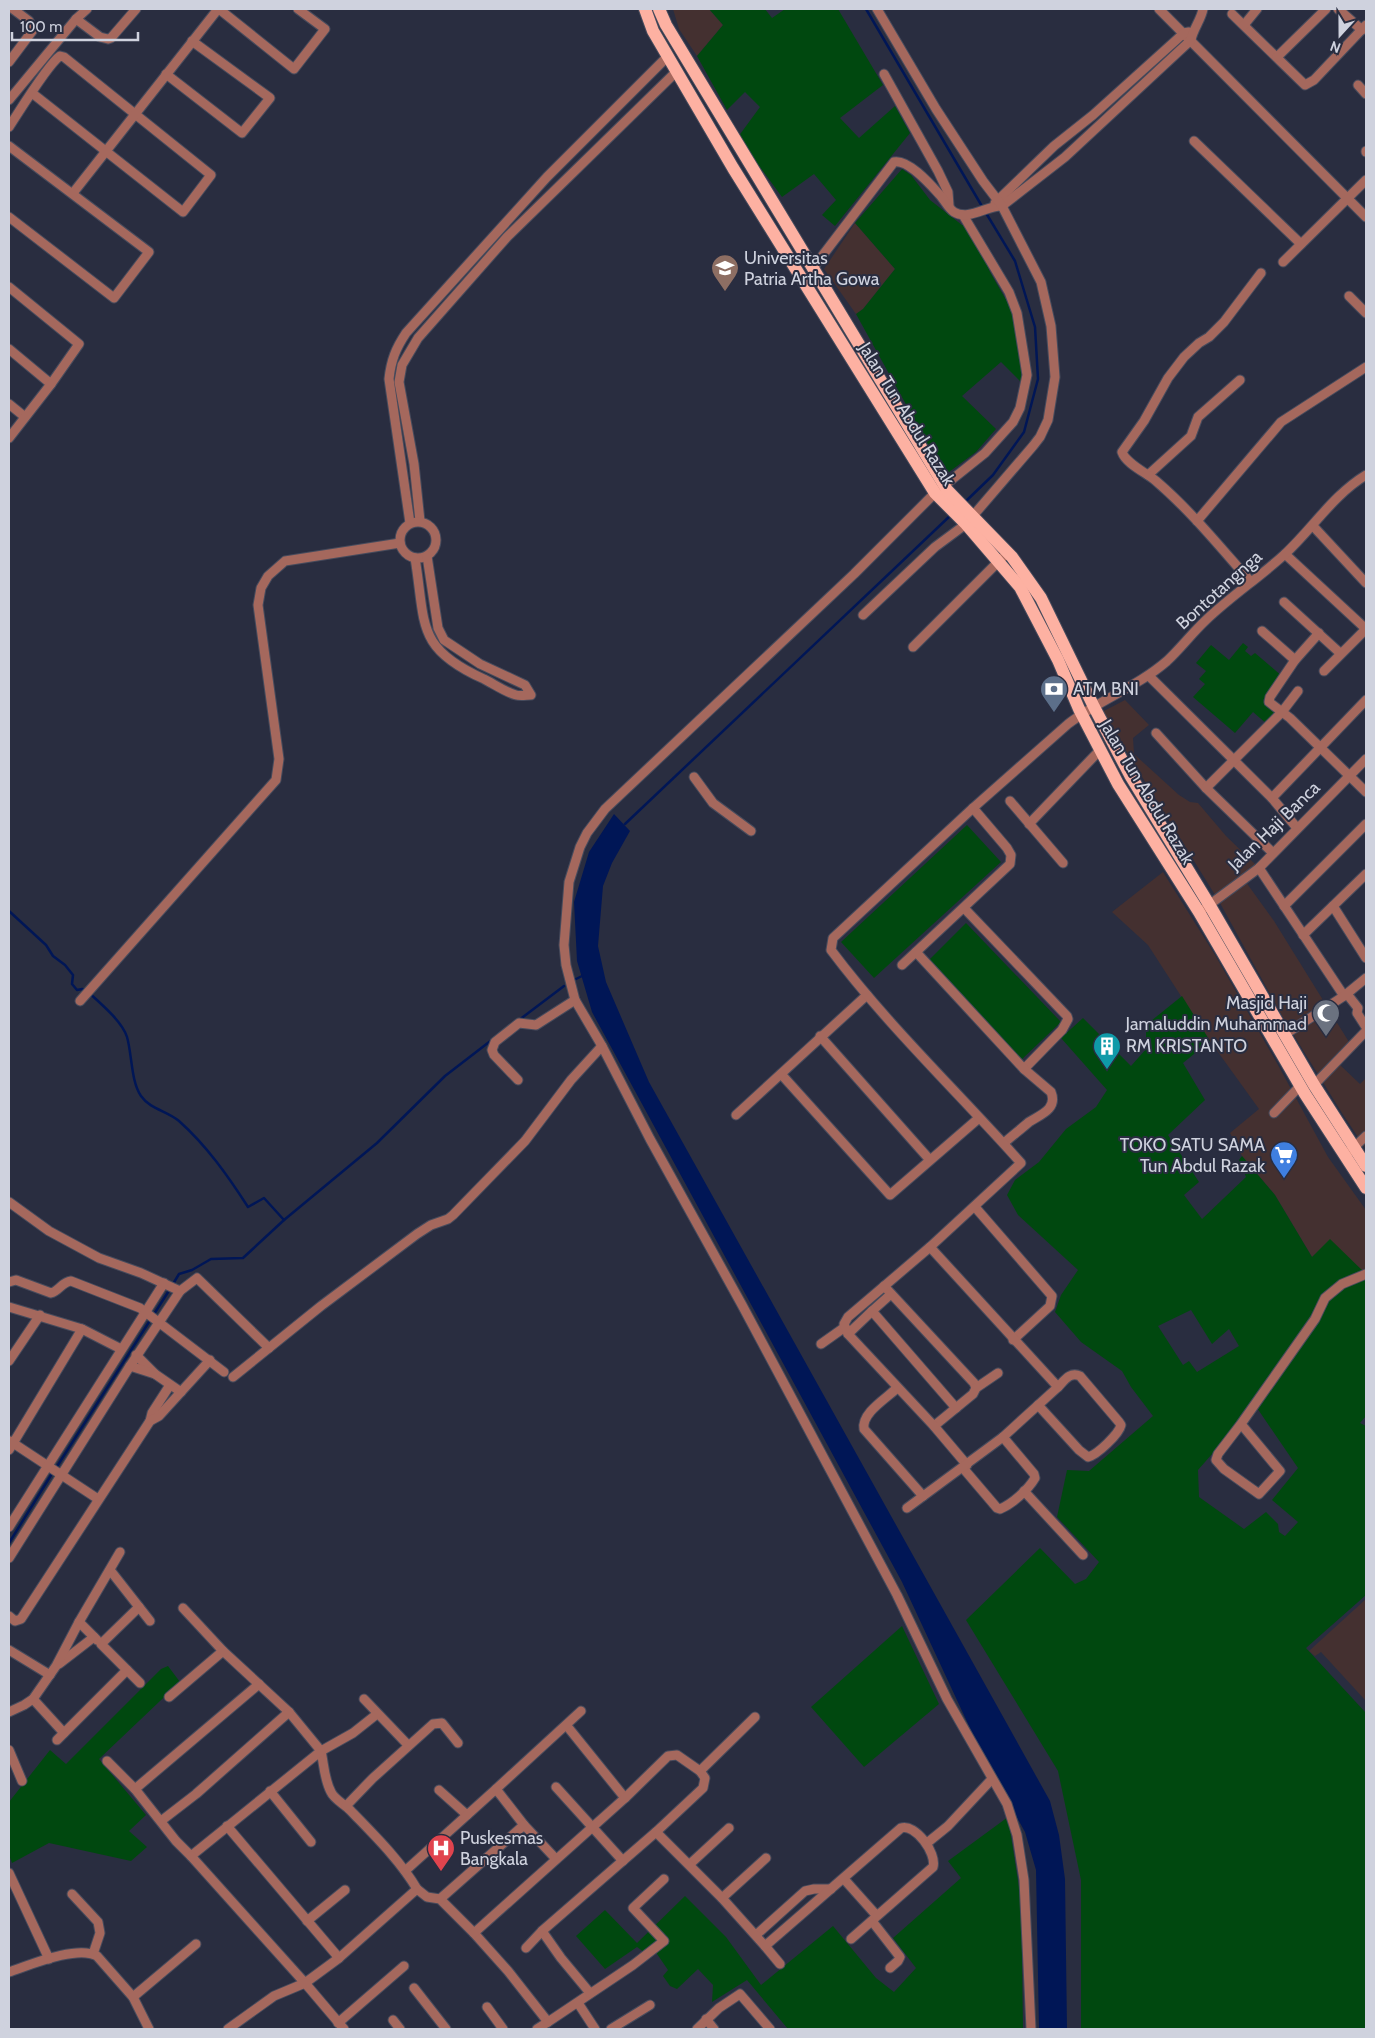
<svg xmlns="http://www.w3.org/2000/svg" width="1375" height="2038" font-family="Cabin,sans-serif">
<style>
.commercial{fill:#443030}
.green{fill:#00480f;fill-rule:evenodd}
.water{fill:#001656}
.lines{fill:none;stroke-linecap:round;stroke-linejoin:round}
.stream{stroke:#001656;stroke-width:2.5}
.street-casing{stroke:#474b5c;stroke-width:11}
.primary-casing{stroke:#474b5c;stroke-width:14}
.street{stroke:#a5685d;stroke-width:9}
.primary{stroke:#fdb1a2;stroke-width:12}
.labels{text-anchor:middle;stroke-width:4;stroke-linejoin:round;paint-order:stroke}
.poi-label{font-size:18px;fill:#cfd2de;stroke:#292d40;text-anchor:start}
.street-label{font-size:18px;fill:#cfd2de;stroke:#292d40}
</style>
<rect width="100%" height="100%" fill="#292d40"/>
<g class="commercial">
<path d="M673 9H709L723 25 697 56 679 29Z"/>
<path d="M855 223 895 269 863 309 856 314 824 269Z"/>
<path d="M1125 700 1149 725 1133 738 1134 754 1179 795 1190 802 1198 803 1226 836 1257 866 1243 878 1274 921 1349 1042 1358 1047 1340 1065 1360 1084 1366 1078V1149L1342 1113 1285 1021 1220 903 1102 712Z"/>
<path d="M1163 872 1215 955 1278 1065 1328 1157 1366 1210V1268L1363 1271 1316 1254 1312 1257 1275 1195 1242 1156 1230 1133 1259 1109 1210 1041 1148 945 1112 912Z"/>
<path d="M1366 1599V1701L1321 1652 1315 1656 1309 1651Z"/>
</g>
<g class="green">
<path d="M709 9H765L772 18 785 9H838L883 85 840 118 859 138 895 106 910 133 835 226 822 215 836 200 814 174 782 197 738 137 760 107 745 92 727 110 697 56 723 25Z"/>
<path d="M902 169 911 175 930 200 962 225 971 224 990 272 1016 317 1023 353 1021 382 1001 362 962 396 996 429 976 452 945 475 856 314 863 309 895 269 855 223Z"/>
<path d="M1243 643 1248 647 1245 651 1251 656 1255 653 1283 677 1263 700 1278 713 1268 725 1253 712 1235 733 1193 697 1205 684 1199 679 1206 671 1196 663 1211 645 1229 660Z"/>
<path d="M967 825 1001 862 874 978 841 942Z"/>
<path d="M966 923 1061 1022 1018 1063 926 963Z"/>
<path d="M1182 996 1210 1041 1183 1063 1205 1100 1168 1135 1199 1182 1184 1195 1202 1219 1246 1177 1239 1160 1242 1156 1275 1195 1312 1257 1330 1239 1366 1274V1416L1360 1423 1366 1426V1595L1306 1648 1366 1713V2029H1081V1880L1058 1771 966 1620 1040 1548 1075 1584 1086 1579 1099 1562 1057 1517 1067 1470 1089 1471 1153 1416 1131 1387 1122 1371 1081 1342 1055 1312 1061 1295 1078 1270 1018 1215 1007 1195 1015 1180 1039 1162 1066 1129 1096 1107 1107 1090 1061 1038 1083 1018 1131 1066 1146 1049V1025ZM1191 1310 1212 1344 1229 1329 1239 1346 1197 1372 1189 1361 1183 1365 1158 1326ZM1255 1405 1298 1468 1272 1500 1298 1522 1285 1536 1279 1532 1278 1524 1266 1512 1244 1529 1199 1497 1198 1470Z"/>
<path d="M902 1626 939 1704 864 1767 811 1707Z"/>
<path d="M168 1666 180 1682 99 1759 146 1815 129 1831 147 1847 131 1861 49 1843 12 1863 9 1855V1802L50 1750 66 1764 161 1669Z"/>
<path d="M1008 1817 1021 1900 1023 2029H788L747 1980 712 2002 713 1985 698 1969 677 1989 670 1986 663 1976 668 1970 655 1951 648 1955 637 1947 605 1969 576 1936 605 1910 637 1943 685 1896 726 1937 761 1985 833 1926 876 1978 894 1992 916 1968 893 1938 961 1878 948 1861Z"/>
</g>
<path class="water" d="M614 814 630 831 612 863 603 886 598 946 606 982 649 1082 1050 1801 1059 1835 1065 1879 1067 2029H1039L1036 1870 1025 1832 983 1756 902 1582 592 1012 577 961 574 902 589 852Z"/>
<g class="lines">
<g class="stream">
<path d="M866 9 983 208"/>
<path d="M965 502 993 475 1024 432 1038 379 1035 327 1015 261 986 213"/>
<path d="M625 824 952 514"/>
<path d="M9 911 46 945 53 956 65 965 73 975 72 984 77 990 82 989 87 991C99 1002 122 1021 127 1037 132 1054 131 1082 141 1096 150 1109 167 1111 179 1121 207 1146 228 1176 248 1207L264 1198 284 1220"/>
<path d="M576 979 582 976"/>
<path d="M519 1020 564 986"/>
<path d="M173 1284 179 1274 192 1270 211 1259 243 1258 284 1220 377 1143 445 1076 493 1039"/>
<path d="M56 1468 170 1289"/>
<path d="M9 1543 53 1472"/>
</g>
<g class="street-casing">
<g id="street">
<path d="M219 9 294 69 325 29 298 9"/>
<path d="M1159 9 1366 217"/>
<path d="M1338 9 1362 30"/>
<path d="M1232 14 1305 85 1314 80 1366 25"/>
<path d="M76 19 100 37 108 39 111 38 136 9"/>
<path d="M1244 25 1257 9"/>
<path d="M1277 57 1326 9"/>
<path d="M9 62 33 30 29 21 13 9"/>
<path d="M166 74 242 133 270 98 192 41"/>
<path d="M884 74 938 171 948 192 949 205"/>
<path d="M1358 85 1366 94"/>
<path d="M9 100 76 19 87 9"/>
<path d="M9 127C19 112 48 64 60 56L64 57 211 175 183 212 32 93"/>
<path d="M1194 141 1301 244"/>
<path d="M9 146 149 252 114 298 9 217"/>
<path d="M1366 151V152"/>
<path d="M73 193 218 9"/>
<path d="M995 203 1054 146 1093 115 1184 33 1189 32"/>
<path d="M963 215 1009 292 1017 313 1027 375 1020 408 1013 422 985 453 935 493 854 574 605 809 587 833 580 847 569 882 564 945 566 965 575 1000 602 1046 650 1139 742 1305 897 1595 947 1699 1007 1804 1017 1835 1024 1880 1031 2029"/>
<path d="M1283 262 1366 180"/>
<path d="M813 268 894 162C908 159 930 184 939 194 944 199 948 208 954 212 968 221 988 205 1002 206L1065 157 1191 40C1193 29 1201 20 1203 9"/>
<path d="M9 287 79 344 51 384 9 349"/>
<path d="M1349 296 1366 313"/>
<path d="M9 404 25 417"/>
<path d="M9 438 51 384"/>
<path d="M1148 475 1191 436 1198 417 1240 380"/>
<path d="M420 521 414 464 399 382 402 365 418 338 507 237 676 72"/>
<path d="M1197 521 1281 422 1366 367"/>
<circle cx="418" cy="540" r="18"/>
<path d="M410 523 389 379C391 360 396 348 406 333L547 177 668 56"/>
<path d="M1313 526 1366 583"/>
<path d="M1285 554 1366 629"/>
<path d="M415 558C426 624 415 648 484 679 494 684 505 692 516 695 520 696 527 695 531 695L525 685 480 664 444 640 438 628 427 556"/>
<path d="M1251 582C1220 547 1191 511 1156 481 1147 473 1126 464 1122 452L1144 421 1168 378 1184 357 1199 343 1209 337 1224 322 1261 273"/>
<path d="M1284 602 1340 653"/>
<path d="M863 615 935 547 966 524 1033 446 1040 437 1048 420 1055 377 1051 326 1041 282 1002 206 983 181 936 109 877 9"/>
<path d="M1262 631 1295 660"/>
<path d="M1319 633 1295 660 1270 697 1269 702 1290 718 1366 792"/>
<path d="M913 647 1002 558"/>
<path d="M1324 671 1366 629"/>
<path d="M1149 676 1272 798 1297 828"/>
<path d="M1156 733 1206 788 1273 853"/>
<path d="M694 777 713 803 751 831"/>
<path d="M1206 788 1282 712 1298 691"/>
<path d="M1272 798 1366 700"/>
<path d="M1010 801 1063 863"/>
<path d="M1029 824 1100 750"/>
<path d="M1259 868 1344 996"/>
<path d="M1284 906 1366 824"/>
<path d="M1333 906 1366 958"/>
<path d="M964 908 1067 1016 1068 1019 1062 1030 1024 1069"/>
<path d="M1205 908 1259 868 1366 759"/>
<path d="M1303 935 1366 874"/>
<path d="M916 952 1024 1069 1051 1092C1058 1109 1040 1115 1029 1122 1021 1129 1012 1136 1004 1143"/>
<path d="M902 965 1010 864 1011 855 1007 848 973 808"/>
<path d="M1347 994 1358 1008 1357 1013 1366 1027"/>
<path d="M80 1001 276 780 279 759 258 605 261 588 268 576 285 561 400 543"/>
<path d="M1284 1035 1344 996 1366 978"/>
<path d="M820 1036 930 1160"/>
<path d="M781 1074 890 1195 979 1118"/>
<path d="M518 1080 494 1055 492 1050 495 1042 519 1023 536 1025 575 1000"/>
<path d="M1314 1085 1366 1031"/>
<path d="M1274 1113 1300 1086"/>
<path d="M736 1115 867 995"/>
<path d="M1350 1151 1366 1136"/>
<path d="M9 1202 49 1231 99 1258 141 1273 180 1291 197 1278 269 1348"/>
<path d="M975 1207 1052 1296 1050 1306 1013 1340"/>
<path d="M9 1282 16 1280 51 1293C59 1291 62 1282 71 1281L140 1308 224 1372"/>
<path d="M884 1286 974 1383 976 1388"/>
<path d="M9 1307 82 1329 121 1349"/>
<path d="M872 1311 891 1294"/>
<path d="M848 1334 872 1311 956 1408"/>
<path d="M821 1344 845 1327"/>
<path d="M136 1355 155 1374 181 1392"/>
<path d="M9 1361 40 1315"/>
<path d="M130 1366 155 1374"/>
<path d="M233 1377 321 1306 417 1234 431 1225 448 1219 453 1215 525 1141 571 1080 602 1046"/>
<path d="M897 1388C887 1398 861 1413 864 1429L923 1496"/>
<path d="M1038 1405 1079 1450 1088 1457C1097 1455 1119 1434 1121 1425L1119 1422 1080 1376C1070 1371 1064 1381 1058 1387"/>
<path d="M150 1421 152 1413 170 1385"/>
<path d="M1241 1424 1218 1454 1216 1460 1224 1469 1259 1494 1280 1471 1241 1424 1315 1319 1325 1298 1342 1284 1366 1274"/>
<path d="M934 1426 973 1394 976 1388 998 1373"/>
<path d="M10 1441 98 1499"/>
<path d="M9 1450 82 1329"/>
<path d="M967 1465 934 1426 848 1334 844 1324 848 1317 930 1247 1021 1163C958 1092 888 1026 831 950L833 938 973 808 1068 724C1099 700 1137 687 1167 661 1181 648 1192 633 1206 620 1231 596 1260 577 1285 554 1313 528 1333 495 1366 475"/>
<path d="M963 1468 997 1508 1000 1509C1012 1504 1028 1490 1035 1478L1034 1474 1003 1437"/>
<path d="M1024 1491 1083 1555"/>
<path d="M907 1508 1003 1437 1058 1387 930 1247"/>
<path d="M9 1527 164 1283"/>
<path d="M9 1558 130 1366 180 1291"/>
<path d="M110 1570 150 1621"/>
<path d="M139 1607 101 1644 140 1683"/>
<path d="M183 1608 223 1651"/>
<path d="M9 1616 15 1621 21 1619 150 1421 159 1416 210 1360"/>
<path d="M79 1622 97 1640"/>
<path d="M9 1650 50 1675"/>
<path d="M59 1664 94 1637"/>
<path d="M33 1699 64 1733"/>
<path d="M364 1699 408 1745"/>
<path d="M9 1712 24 1705 33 1699 56 1666 79 1622 120 1552"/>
<path d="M377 1714 353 1733 321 1751C324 1764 324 1779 331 1792 334 1799 344 1804 350 1810 374 1835 399 1859 417 1889"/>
<path d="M567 1726 625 1798"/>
<path d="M57 1740 127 1670"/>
<path d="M9 1750 22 1781"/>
<path d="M107 1761 135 1789 176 1841 191 1856 321 1751 289 1712 223 1651 169 1697"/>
<path d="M556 1787 623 1861"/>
<path d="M135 1789 259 1684"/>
<path d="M496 1789 581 1711"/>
<path d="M439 1790 467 1815"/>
<path d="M270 1791 311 1842"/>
<path d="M346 1806 373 1778 433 1724 442 1723 458 1743"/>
<path d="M161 1821 196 1794 289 1712"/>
<path d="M227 1826 339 1958"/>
<path d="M656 1832 703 1788 705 1778 700 1771 755 1717"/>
<path d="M927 1843 948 1826 992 1779"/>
<path d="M191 1856 305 1983 339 1958 417 1889 427 1897 440 1899 474 1933 508 1971 548 2022 633 1965 664 1941 633 1908 664 1879"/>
<path d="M690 1864 729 1828"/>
<path d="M405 1871 496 1789 524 1825"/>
<path d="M9 1873 49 1959"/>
<path d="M72 1894 98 1922 100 1933 93 1954"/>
<path d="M722 1898 766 1858"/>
<path d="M440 1899 524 1825 556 1859"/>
<path d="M307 1921 345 1890"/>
<path d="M872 1921 900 1957 898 1961 890 1968"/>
<path d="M542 1931 561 1958 590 1993"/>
<path d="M474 1933 625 1798 668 1756 677 1755 700 1771"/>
<path d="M756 1935 805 1891 814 1889H831"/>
<path d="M851 1939 875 1918"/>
<path d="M765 1946 780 1964"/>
<path d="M526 1948 542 1931 656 1832 722 1898 765 1946 901 1828C915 1823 937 1853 933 1867L877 1916 844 1879"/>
<path d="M9 1972C30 1965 77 1945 97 1956L133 1997 149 2029"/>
<path d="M414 1988 446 2029"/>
<path d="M133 1997 196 1944"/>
<path d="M578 2003 595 2029"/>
<path d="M487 2007 503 2029"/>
<path d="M706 2019 714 2029"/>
<path d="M393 2020 400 2029"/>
<path d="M338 2023 404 1966"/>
<path d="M228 2029 274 1996 305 1983 344 2029"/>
<path d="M537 2029 548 2022"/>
<path d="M611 2029 650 2005"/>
<path d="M697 2029 719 2008 740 1994 770 2029"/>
</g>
</g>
<g class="primary-casing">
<g id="primary">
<path d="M645 9 653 31 733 168 935 493 966 524 1020 587 1058 660 1079 709 1118 784 1199 912 1305 1094 1366 1188"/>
<path d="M659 9 666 25 947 490 1012 557 1041 598 1094 707 1130 775 1210 906 1314 1085 1366 1166"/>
</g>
</g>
<use href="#street" class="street"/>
<use href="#primary" class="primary"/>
</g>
<defs>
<g id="university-pin" transform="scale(1.4375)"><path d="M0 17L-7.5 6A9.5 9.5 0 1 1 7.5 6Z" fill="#8d6e63" stroke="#292d40"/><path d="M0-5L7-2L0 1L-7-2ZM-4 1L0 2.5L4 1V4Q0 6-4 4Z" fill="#fff"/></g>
<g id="bank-pin" transform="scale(1.4375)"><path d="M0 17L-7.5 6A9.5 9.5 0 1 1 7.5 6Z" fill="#5c6f8a" stroke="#292d40"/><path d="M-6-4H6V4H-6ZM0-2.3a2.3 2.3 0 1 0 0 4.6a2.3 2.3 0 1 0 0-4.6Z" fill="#fff"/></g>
<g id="mosque-pin" transform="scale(1.4375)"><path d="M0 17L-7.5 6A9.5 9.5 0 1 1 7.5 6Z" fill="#6b7280" stroke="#292d40"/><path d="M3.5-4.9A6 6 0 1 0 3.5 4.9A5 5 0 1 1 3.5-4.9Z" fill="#fff"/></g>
<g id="building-pin" transform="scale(1.4375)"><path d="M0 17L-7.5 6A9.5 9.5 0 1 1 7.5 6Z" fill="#0f9aa8" stroke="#292d40"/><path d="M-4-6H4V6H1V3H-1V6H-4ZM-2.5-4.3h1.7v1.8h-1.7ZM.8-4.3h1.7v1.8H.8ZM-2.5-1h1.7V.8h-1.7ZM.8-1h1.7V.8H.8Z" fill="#fff"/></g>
<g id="supermarket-pin" transform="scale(1.4375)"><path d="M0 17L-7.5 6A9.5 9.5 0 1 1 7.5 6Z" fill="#3f7fe0" stroke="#292d40"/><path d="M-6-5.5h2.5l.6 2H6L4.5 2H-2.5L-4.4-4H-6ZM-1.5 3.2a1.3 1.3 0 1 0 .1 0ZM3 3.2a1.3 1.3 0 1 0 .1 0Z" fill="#fff"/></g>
<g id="hospital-pin" transform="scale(1.4375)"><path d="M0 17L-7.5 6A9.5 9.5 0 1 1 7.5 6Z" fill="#e0444e" stroke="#292d40"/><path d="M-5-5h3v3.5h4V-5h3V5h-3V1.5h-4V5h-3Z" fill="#fff"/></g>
</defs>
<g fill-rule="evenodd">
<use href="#university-pin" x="725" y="268"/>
<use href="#bank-pin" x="1054" y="689"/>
<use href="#mosque-pin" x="1326" y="1013"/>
<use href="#building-pin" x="1107" y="1046"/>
<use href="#supermarket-pin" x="1284" y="1155"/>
<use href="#hospital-pin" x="441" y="1848"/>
</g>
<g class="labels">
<g class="poi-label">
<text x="744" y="264">Universitas<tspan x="744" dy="21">Patria Artha Gowa</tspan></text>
<text x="1073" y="695">ATM BNI</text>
<text x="1307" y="1009" text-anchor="end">Masjid Haji<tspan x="1307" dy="21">Jamaluddin Muhammad</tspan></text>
<text x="1126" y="1052">RM KRISTANTO</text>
<text x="1265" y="1151" text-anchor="end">TOKO SATU SAMA<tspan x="1265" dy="21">Tun Abdul Razak</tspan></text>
<text x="460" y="1844">Puskesmas<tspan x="460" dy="21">Bangkala</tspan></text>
</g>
<g class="street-label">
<text transform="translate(907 414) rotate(58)" y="6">Jalan Tun Abdul Razak</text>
<text transform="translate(1219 590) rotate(-42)" y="6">Bontotangnga</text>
<text transform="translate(1147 792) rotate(59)" y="6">Jalan Tun Abdul Razak</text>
<text transform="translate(1274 826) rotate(-44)" y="6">Jalan Haji Banca</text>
</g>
</g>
<rect width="1375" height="2038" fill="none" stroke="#cfd2de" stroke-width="20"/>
<g transform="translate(1340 35) rotate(201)" stroke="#292d40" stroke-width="4" paint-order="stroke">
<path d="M0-4L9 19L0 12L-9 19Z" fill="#cfd2de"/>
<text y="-8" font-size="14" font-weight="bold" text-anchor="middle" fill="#cfd2de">N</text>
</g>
<path d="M12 32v8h126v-8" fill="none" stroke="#cfd2de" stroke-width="2.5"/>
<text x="20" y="32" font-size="15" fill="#cfd2de" stroke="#292d40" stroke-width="4" paint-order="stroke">100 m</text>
</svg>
